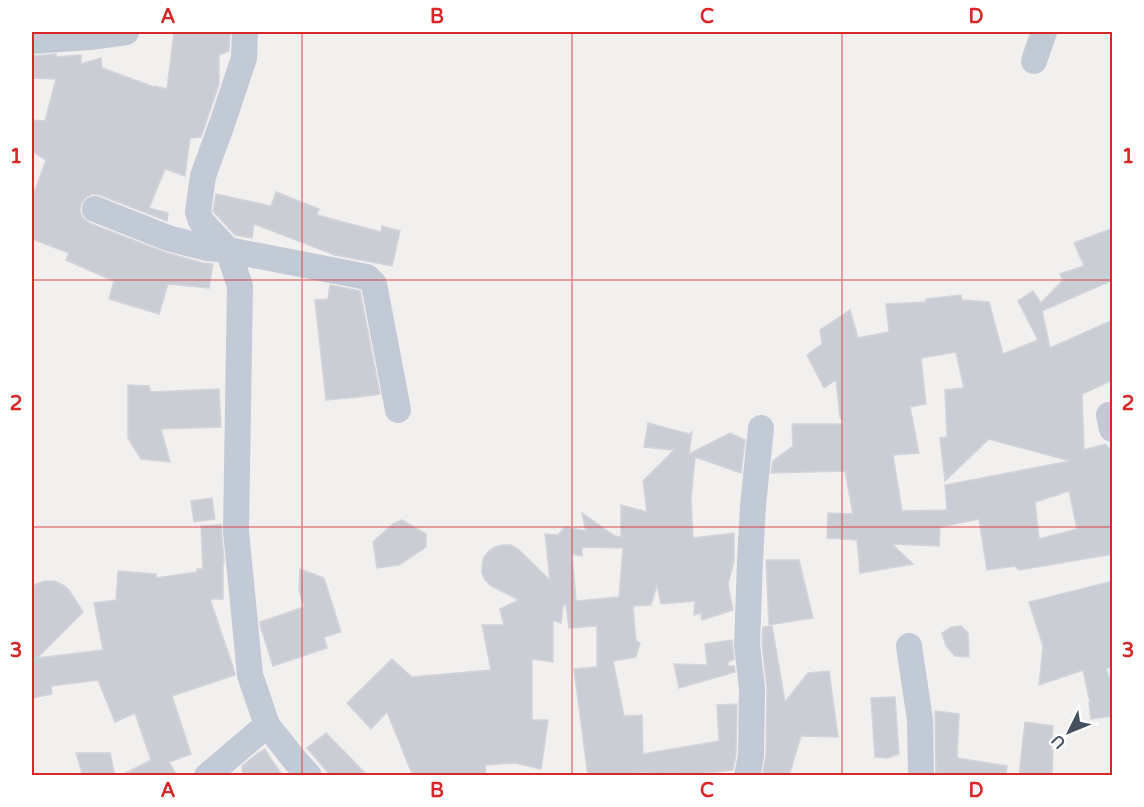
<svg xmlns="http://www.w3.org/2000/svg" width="1144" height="807" font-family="'Varela Round',sans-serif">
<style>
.building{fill:#cbcdd5;stroke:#d3d4db;stroke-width:1.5;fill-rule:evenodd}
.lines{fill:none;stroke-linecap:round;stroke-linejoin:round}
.street{stroke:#c2cad6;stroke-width:26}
.grid{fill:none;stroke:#d62828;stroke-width:1.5;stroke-opacity:0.55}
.neatline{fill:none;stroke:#d62828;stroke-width:2}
.grid-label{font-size:20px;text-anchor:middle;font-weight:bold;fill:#d62828}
</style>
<rect width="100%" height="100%" fill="#f2efef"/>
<g class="building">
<path d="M174 32H230L229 51 219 55V84L201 137 190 138 185 176 165 169 149 208 168 213 167 221 100 195 92 194 85 198 81 204 80 211 83 218 89 223 164 252 203 263 213 264 209 288 168 284 159 314 109 299 114 281 66 260 69 253 32 239V199L46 160 32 151V120L45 121 56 79 33 78 34 56 56 54V57L81 55V64L101 58 102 68 154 87 155 86 167 89Z"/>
<path d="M276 192 319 209 317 215 381 232 382 226 400 231 392 266 335 255 254 224 252 238 235 235 213 211 216 194 271 206Z"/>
<path d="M1113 228V280L1042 311 1050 348 1113 320V380L1082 394 1084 450 1105 444 1113 452V554L1019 570 1015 566 987 570 979 519 940 527 939 546 892 544 913 564 860 573 857 540 827 538 828 513 853 514 845 471 771 473 773 461 793 446 792 424H844L840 417 836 380 824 388 807 355 822 344 820 330 850 310 858 338 889 332 886 304 926 302V299L961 295 962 300 989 302 1003 354 1038 340 1018 301 1033 291 1041 303 1063 280 1060 274 1084 266 1074 243ZM956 352 964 388 945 390 947 437 940 438 945 481 989 439 1070 461 945 485 947 510 902 511 893 455 919 453 910 407 926 404 921 358ZM1069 491 1077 529 1039 539 1035 502Z"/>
<path d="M330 285 360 291 380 394 359 397 326 400 315 300 328 299Z"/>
<path d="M128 385 149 386 151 392 219 389 221 427 161 429 170 462 141 459 128 438Z"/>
<path d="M648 423 689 434 692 432 689 454 730 433 745 440 741 473 695 457 691 499 693 538 734 533V561L728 584 733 610 702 620 701 613 694 615 695 601 661 604 657 585 651 605 633 606 636 641 640 643 636 657 613 661 624 716 642 715 643 754 719 741 717 705 737 704 736 754 733 770 697 774V776H677V773L649 774V772L609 776H588L574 669 597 667V626L569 628 566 605H563L561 623 553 620V662L532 659V720H548L541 769 515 763 485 765 486 776H413L387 712 371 729 347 703 392 659 412 677 491 670 482 625H504L500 609 519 600 491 586 485 580 482 573V565L484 557 489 551 495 547 503 545H511L518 549 550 580 545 534 558 535 565 527 586 531 582 513 615 536 621 537V505L647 512 643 481 674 450 644 447ZM582 547 623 548 619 597 576 601 572 554 582 556Z"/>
<path d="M212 498 215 519 194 522 191 501Z"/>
<path d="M402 520 426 534V547L399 565 377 568 373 542 393 524Z"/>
<path d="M221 525 224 562H223V599H210L234 670 235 675 172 696 191 754 169 762 177 776H120L151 760 135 713 115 722 98 680 51 686 52 694 32 698V587L36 584 45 581H54L63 585 69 590 83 612 37 658 103 650 94 603 116 600 118 571 156 574V578L197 572V569H203L201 526Z"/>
<path d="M766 560H799L813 618 769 625Z"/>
<path d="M300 569 324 578 341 632 324 637 327 648 273 666 261 628 260 622 304 607 299 590Z"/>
<path d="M1113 581V666L1106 669 1113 687V696L1110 698 1112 716 1091 719 1089 703 1090 702 1083 670 1039 685 1043 646 1029 602Z"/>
<path d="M772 626 785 702 808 673 829 671 838 737 801 736 789 776H764L763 771 766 756 767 688 762 644 763 627Z"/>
<path d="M961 626 968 633 969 657 955 656 946 646 942 633 952 627Z"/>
<path d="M732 640 734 659 728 662V666H734L735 672 679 688 674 664 707 665 705 644Z"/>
<path d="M895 697 899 754 888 758 875 757 871 698Z"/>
<path d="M935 711 959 714 957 758 1007 766 1006 776H936Z"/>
<path d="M1025 722 1053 726 1051 750H1053L1052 776H1019Z"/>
<path d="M326 733 368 776H331L307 748Z"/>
<path d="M265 749 271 759 283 776H243L242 766 258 753Z"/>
<path d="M76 753H110L115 776H83Z"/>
</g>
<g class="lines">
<g class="street">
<path d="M245 32 244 58 222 124 203 176 198 212 201 221 228 250 240 286 236 531 250 675 267 725 294 759 309 776"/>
<path d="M32 41 90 37 126 32"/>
<path d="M1034 61 1044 32"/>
<path d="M95 209 168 238 207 248 228 250 367 277 374 284 398 410"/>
<path d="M1109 415 1112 429"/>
<path d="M909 646 920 720 921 776"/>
<path d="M207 776 267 725"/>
<path d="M747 776 751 756 752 688 747 645 750 561 753 505 761 428"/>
</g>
</g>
<path class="grid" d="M302 32V776M572 32V776M842 32V776M32 280H1112M32 527H1112"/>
<rect width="1144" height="807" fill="none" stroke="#ffffff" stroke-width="66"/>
<g transform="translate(1069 732) rotate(227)" stroke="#ffffff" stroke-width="4.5" paint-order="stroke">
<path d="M0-4.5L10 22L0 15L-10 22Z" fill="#45505f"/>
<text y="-9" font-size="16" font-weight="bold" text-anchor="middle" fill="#45505f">U</text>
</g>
<rect x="33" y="33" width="1078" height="741" class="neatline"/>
<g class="grid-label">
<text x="168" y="23">A</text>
<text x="437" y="23">B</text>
<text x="707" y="23">C</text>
<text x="976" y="23">D</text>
<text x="16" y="163">1</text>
<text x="1128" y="163">1</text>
<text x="16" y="410">2</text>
<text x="1128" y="410">2</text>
<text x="16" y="657">3</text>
<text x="1128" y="657">3</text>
<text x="168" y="797">A</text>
<text x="437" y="797">B</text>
<text x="707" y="797">C</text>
<text x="976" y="797">D</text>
</g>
</svg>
